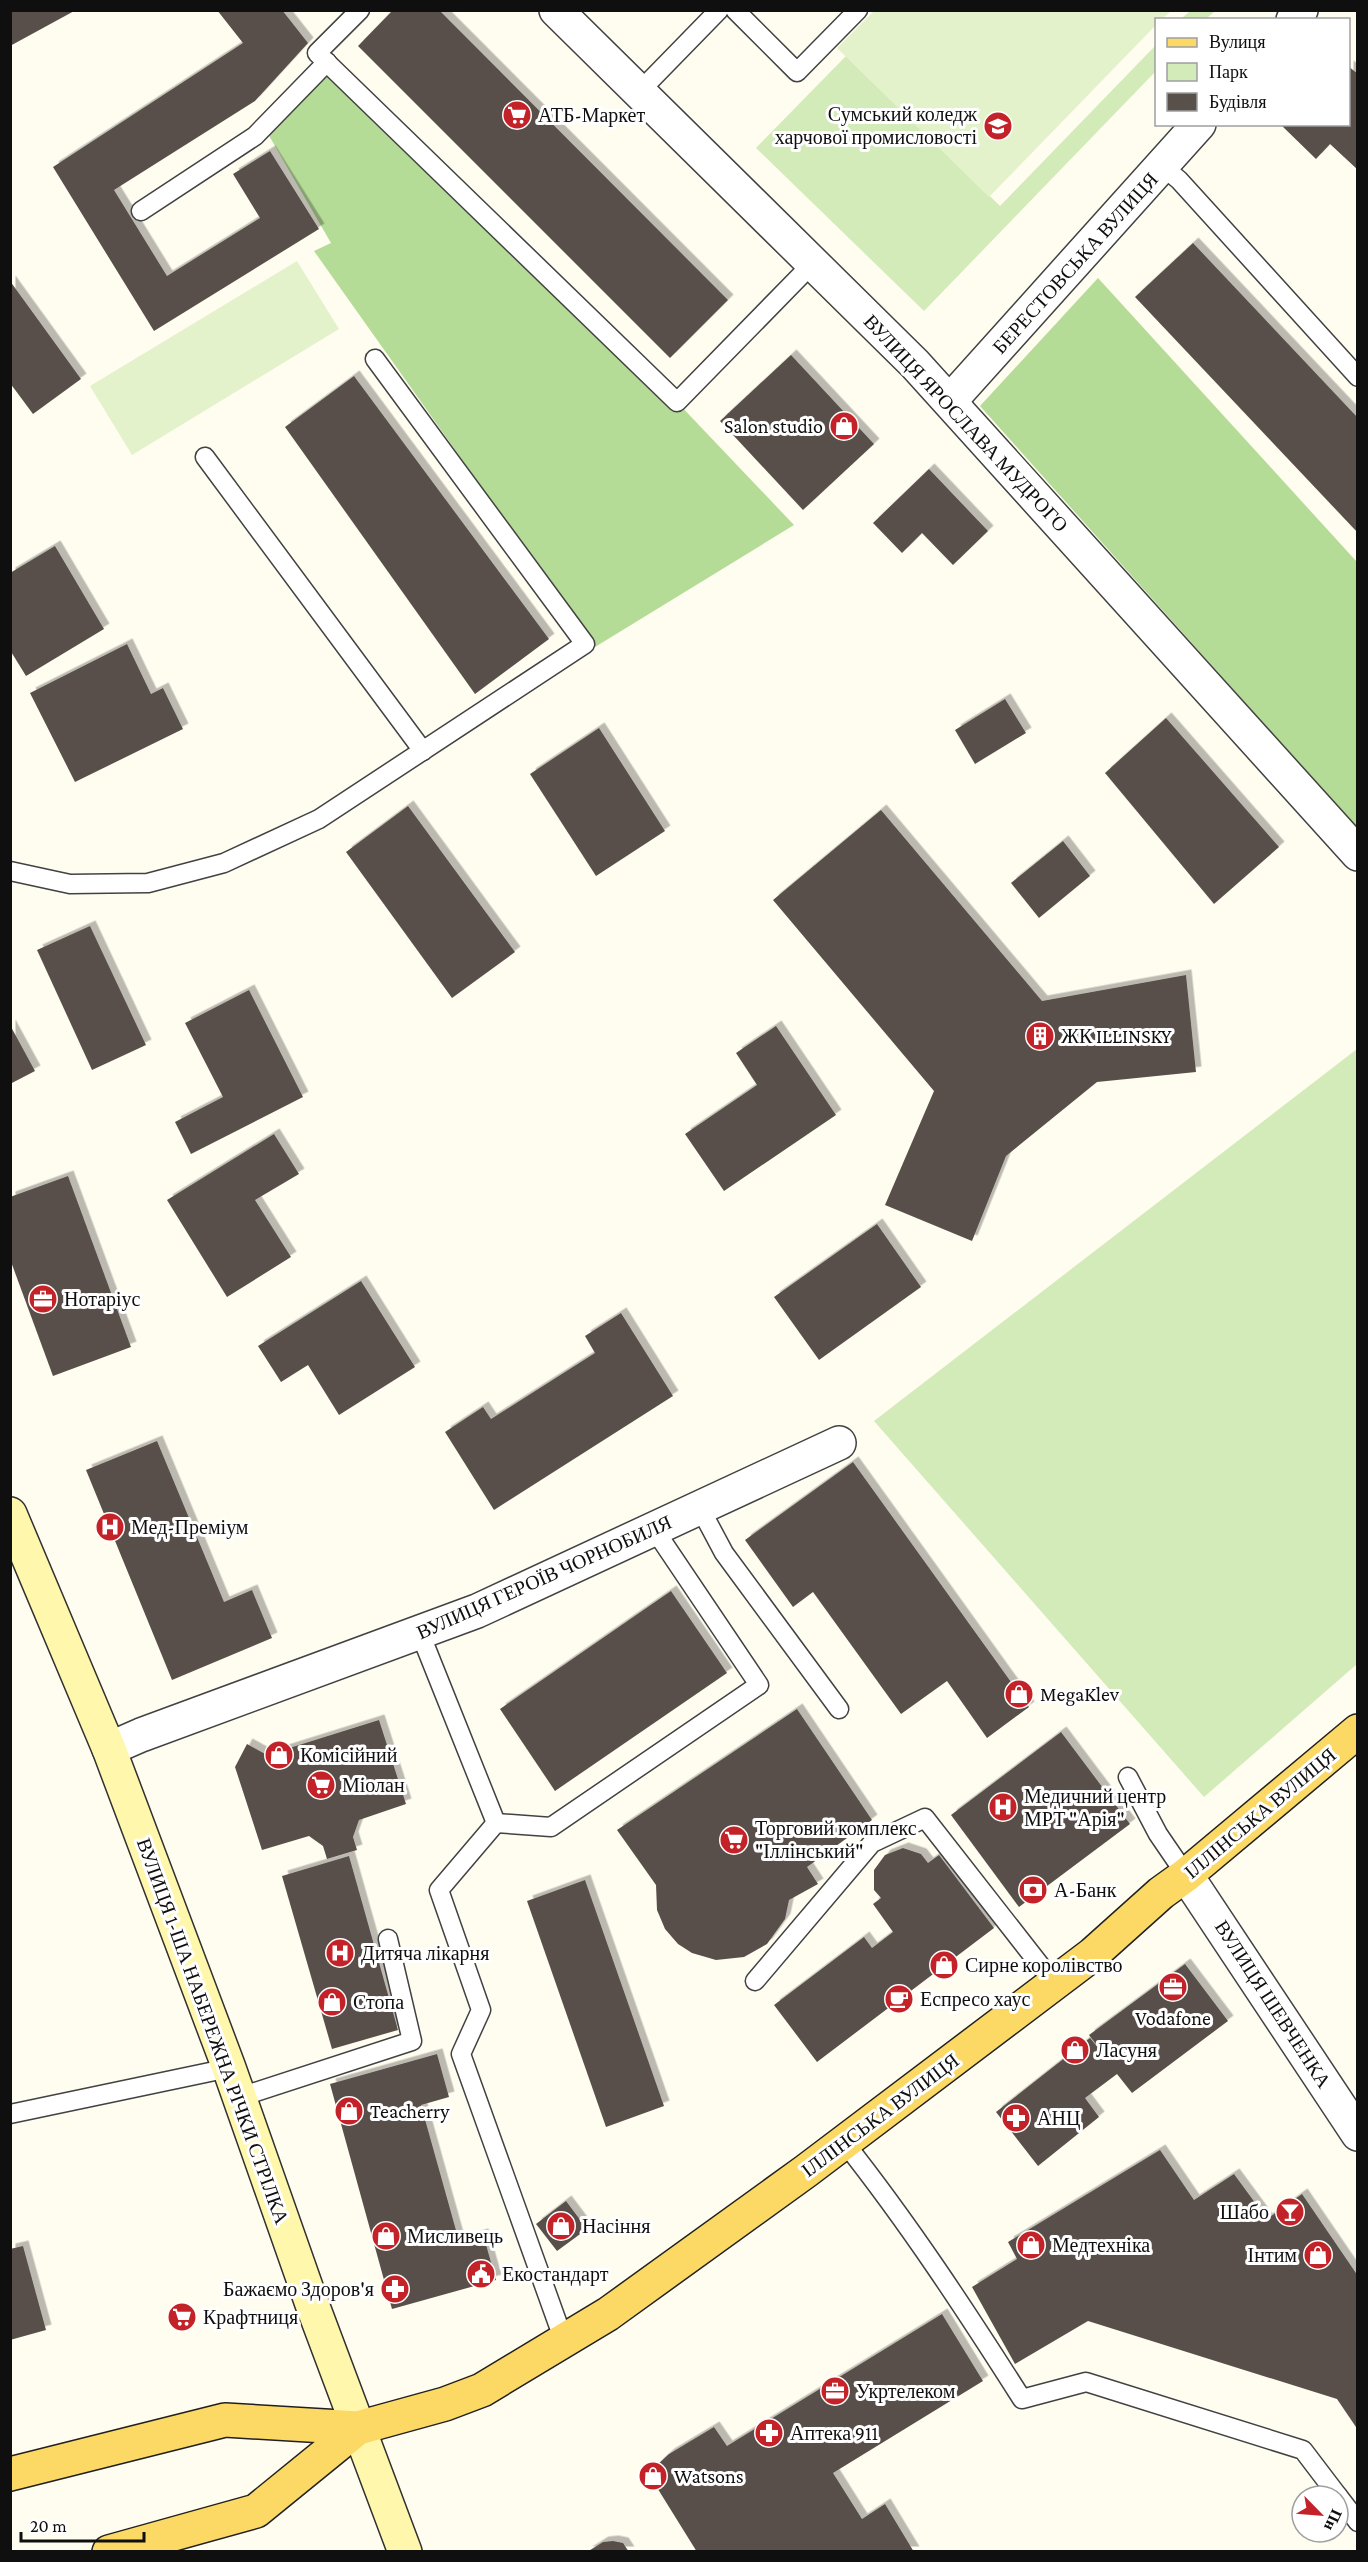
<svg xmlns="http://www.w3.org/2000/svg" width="1368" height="2562" font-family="'Crimson Pro',serif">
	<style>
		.green { fill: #d2ebb9 }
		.forest { fill: #b5dc97 }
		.pitch { fill: #e4f2cb }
		.building { fill: #58504b; filter: url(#shadow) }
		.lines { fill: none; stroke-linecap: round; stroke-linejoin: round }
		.lane-casing { stroke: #424242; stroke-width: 21 }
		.street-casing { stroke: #424242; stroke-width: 36 }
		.secondary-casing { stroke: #313131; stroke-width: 36 }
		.primary-casing { stroke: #202020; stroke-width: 36 }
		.lane { stroke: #fff; stroke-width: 18 }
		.street { stroke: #fff; stroke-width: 33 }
		.secondary { stroke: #fff7ab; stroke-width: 33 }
		.primary { stroke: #fbd964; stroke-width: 33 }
		.labels { text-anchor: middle; stroke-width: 6; stroke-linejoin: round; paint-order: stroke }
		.poi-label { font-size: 20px; fill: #0f0f0f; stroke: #fff; text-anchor: start }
		.street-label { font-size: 20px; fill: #0f0f0f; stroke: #fff }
	</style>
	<defs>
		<filter id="shadow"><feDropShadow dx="5.5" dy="-5.5" stdDeviation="0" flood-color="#0004"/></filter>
	</defs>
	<rect width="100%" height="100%" fill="#fffcf0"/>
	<g class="green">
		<path d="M1190,11v-1l25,1 -9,8h-25z"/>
		<path d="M1156,45v26l-232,240 -168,-163 90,-92 154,150z"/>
		<path d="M1357,1049v615l-153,133 -330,-376z"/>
	</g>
	<g class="forest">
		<path d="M327,62l350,340 117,123 -199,122 -281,-396 17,-8 -67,-116z"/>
		<path d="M1098,278l259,284v266l-377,-422z"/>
	</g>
	<g class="pitch">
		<path d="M874,11v-1l297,1 -9,8 -6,1v5l-167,172 -152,-149z"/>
		<path d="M297,261l42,68 -207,126 -42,-69z"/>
	</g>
	<g class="building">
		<path d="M10,10h66l-66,36z"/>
		<path d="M217,10h65l26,33 -53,58 -141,89 53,86 93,-58 -27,-44 37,-23 49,78 -165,102 -101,-164 190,-124z"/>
		<path d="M393,10h46l289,290 -58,58 -312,-312z"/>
		<path d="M1348,66l10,8v96l-28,-26 -14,15 -36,-35h68z"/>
		<path d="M1193,243l165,175v115l-223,-236z"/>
		<path d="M10,281l71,98 -48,35 -23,-31z"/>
		<path d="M791,355l83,89 -71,66 -83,-89z"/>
		<path d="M354,376l195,263 -74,55 -190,-267z"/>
		<path d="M929,469l59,62 -35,34 -31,-32 -20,20 -29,-30z"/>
		<path d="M55,546l49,83 -78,47 -16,-26v-77z"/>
		<path d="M127,644l24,50 12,-6 20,41 -108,53 -45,-89z"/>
		<path d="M1005,699l21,34 -51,31 -20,-34z"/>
		<path d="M1166,718l113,129 -65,57 -109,-131z"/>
		<path d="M599,728l66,103 -69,45 -66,-102z"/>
		<path d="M408,806l107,146 -63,46 -106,-146z"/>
		<path d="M881,810l161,191 144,-26 10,97 -99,10 -91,74 -34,85 -87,-36 49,-114 -161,-191z"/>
		<path d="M1063,841l27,35 -51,42 -28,-35z"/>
		<path d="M90,926l56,119 -54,25 -55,-120z"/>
		<path d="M249,990l54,107 -112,57 -16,-32 48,-25 -38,-74z"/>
		<path d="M10,1025l25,46 -25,13z"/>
		<path d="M776,1026l60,89 -112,76 -39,-57 72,-49 -21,-32z"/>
		<path d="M274,1134l25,40 -44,26 36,57 -64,40 -60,-97z"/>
		<path d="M68,1176l63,171 -78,29 -43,-117v-62z"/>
		<path d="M877,1224l44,63 -102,73 -45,-63z"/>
		<path d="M361,1281l54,86 -76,48 -31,-50 -27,17 -23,-36z"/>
		<path d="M621,1313l52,83 -179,114 -49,-78 38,-25 8,12 104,-66 -10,-17z"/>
		<path d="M157,1441l67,161 28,-12 20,48 -100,42 -86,-210z"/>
		<path d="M853,1462l176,245 -42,31 -40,-57 -46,33 -88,-122 -20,15 -48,-67z"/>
		<path d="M671,1591l56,82 -172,118 -55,-82z"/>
		<path d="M797,1709l75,111 -65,47 11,17 -29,16 -4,19 -18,25 -23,13 -28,3 -24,-7 -14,-9 -13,-15 -8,-19 -1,-25 -39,-55z"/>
		<path d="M379,1720l27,84 -47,16 -6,17 4,13 -30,9 -4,-13 -14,-10 -47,14 -27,-83 12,-23 20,11z"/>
		<path d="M1061,1732l69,92 -111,83 -68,-92z"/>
		<path d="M903,1848l18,6 7,9 11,-8 55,73 -177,134 -43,-57 90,-68 8,11 21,-16 -20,-28 8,-6 -7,-8v-20l11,-15z"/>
		<path d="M349,1856l49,174 -66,19 -50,-173z"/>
		<path d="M585,1880l79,226 -58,21 -79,-226z"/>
		<path d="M1185,1964l43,57 -96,72 -15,-19 -32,24 14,19 -61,49 -42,-54 94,-74 15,18 -16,-21z"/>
		<path d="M437,2054l12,43 -28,8 38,136 24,-7 13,46 -104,29 -62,-225z"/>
		<path d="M1160,2150l34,50 40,-26 33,45 35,-25 56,82v154l-21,-31 -249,-78 -73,43 -43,-77 45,-28 -9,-17z"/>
		<path d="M566,2201l21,28 -30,22 -21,-27z"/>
		<path d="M23,2246l23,84 -36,10v-91z"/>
		<path d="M942,2314l41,67 -150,92 29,46 23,-15 29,48h-217l-41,-66 -3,-10 5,-12 11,-10 45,-27 13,19z"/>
		<path d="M613,2541l10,2 6,9h-42l16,-10z"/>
	</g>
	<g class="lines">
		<g class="lane-casing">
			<g id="lane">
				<path d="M360,10l-43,43 360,349 135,-138"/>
				<path d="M735,10l62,62 61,-62"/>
				<path d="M639,92l80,-82"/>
				<path d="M1162,166l17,14 179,197"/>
				<path d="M141,211l114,-75 72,-74"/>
				<path d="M205,457l218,294"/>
				<path d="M10,871l60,13 78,-1 76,-20 95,-44 266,-175 -210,-285"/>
				<path d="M700,1508l24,45 115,156"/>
				<path d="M420,1633l76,190 55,4 208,-142 -105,-156"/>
				<path d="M1128,1777l30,57 28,41"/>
				<path d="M496,1823l-57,67 42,120 -20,44 103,287"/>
				<path d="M755,1981l117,-138 53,-25 129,165"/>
				<path d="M240,2097l172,-56 -24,-102"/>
				<path d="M10,2114l219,-46"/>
				<path d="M844,2142c65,82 122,169 178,257l64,-17 217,68 35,46"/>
				<path d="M1338,2496l20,26"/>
			</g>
		</g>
		<g class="street-casing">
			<g id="street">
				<path d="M556,10l359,354 443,490"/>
				<path d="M1293,20l8,-10"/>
				<path d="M950,401l249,-277"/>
				<path d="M109,1749l32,-14 336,-124 362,-168"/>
				<path d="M1186,1875l172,259"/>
			</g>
		</g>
		<g class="secondary-casing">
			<path id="secondary" d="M10,1514l99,235 120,319 83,236 93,248"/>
		</g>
		<g class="primary-casing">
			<g id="primary">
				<path d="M10,2474l215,-54 133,8 87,-24 37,-14 126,-76 198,-143 287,-217 68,-61 25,-18 172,-144"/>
				<path d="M109,2552l147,-41 102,-83"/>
			</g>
		</g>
		<use href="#lane" class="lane"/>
		<use href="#street" class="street"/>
		<use href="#secondary" class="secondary"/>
		<use href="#primary" class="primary"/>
	</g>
	<defs>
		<g id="supermarket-disc" transform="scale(1.5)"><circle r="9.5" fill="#c32328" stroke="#fff"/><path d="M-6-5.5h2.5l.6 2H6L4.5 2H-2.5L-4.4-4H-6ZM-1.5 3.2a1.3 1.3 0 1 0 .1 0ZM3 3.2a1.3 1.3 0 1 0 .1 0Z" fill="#fff"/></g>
		<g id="university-disc" transform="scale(1.5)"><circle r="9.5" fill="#c32328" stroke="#fff"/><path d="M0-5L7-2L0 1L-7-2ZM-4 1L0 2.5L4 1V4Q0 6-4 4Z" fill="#fff"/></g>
		<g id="shop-disc" transform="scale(1.5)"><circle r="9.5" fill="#c32328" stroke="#fff"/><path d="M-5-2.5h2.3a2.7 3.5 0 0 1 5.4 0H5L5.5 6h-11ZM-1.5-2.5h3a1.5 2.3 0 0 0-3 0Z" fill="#fff"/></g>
		<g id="building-disc" transform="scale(1.5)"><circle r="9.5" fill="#c32328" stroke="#fff"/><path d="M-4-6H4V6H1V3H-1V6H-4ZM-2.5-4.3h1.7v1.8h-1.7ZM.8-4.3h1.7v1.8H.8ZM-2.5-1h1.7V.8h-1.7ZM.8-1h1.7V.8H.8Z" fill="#fff"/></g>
		<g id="office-disc" transform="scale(1.5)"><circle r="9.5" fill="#c32328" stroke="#fff"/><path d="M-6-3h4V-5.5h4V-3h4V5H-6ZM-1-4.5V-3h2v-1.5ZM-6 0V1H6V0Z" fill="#fff"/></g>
		<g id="hospital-disc" transform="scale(1.5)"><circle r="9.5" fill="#c32328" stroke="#fff"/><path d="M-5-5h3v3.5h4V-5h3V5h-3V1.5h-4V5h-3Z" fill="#fff"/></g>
		<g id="bank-disc" transform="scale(1.5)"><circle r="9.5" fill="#c32328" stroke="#fff"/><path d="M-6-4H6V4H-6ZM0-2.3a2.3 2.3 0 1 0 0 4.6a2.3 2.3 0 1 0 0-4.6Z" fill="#fff"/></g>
		<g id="cafe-disc" transform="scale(1.5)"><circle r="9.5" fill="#c32328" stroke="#fff"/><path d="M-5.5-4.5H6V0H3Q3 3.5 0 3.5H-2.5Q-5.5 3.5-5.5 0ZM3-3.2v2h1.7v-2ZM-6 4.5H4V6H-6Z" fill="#fff"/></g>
		<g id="pharmacy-disc" transform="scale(1.5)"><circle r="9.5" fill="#c32328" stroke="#fff"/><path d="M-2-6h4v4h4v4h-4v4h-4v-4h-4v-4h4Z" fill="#fff"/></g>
		<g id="bar-disc" transform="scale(1.5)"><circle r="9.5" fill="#c32328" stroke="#fff"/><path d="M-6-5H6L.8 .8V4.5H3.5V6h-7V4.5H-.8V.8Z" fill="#fff"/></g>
		<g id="civic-disc" transform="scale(1.5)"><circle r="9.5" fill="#c32328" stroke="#fff"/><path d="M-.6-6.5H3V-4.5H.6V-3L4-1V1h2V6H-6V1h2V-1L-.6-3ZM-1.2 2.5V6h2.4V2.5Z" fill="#fff"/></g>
	</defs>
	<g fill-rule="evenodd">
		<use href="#supermarket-disc" x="517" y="115"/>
		<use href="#university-disc" x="998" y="126"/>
		<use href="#shop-disc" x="844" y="426"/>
		<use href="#building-disc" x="1040" y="1036"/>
		<use href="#office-disc" x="43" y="1299"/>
		<use href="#hospital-disc" x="110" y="1527"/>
		<use href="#shop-disc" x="1019" y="1694"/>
		<use href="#shop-disc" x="279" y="1755"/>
		<use href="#supermarket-disc" x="321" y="1785"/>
		<use href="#hospital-disc" x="1003" y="1807"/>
		<use href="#supermarket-disc" x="734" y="1840"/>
		<use href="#bank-disc" x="1033" y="1890"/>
		<use href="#hospital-disc" x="340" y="1953"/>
		<use href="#shop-disc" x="944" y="1965"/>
		<use href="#office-disc" x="1173" y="1987"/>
		<use href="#cafe-disc" x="899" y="1999"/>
		<use href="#shop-disc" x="332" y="2002"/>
		<use href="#shop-disc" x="1075" y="2050"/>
		<use href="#shop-disc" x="349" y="2111"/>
		<use href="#pharmacy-disc" x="1016" y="2118"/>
		<use href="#bar-disc" x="1290" y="2212"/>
		<use href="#shop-disc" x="561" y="2226"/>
		<use href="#shop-disc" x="386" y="2236"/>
		<use href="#shop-disc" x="1031" y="2245"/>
		<use href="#shop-disc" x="1318" y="2255"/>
		<use href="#civic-disc" x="481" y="2274"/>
		<use href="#pharmacy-disc" x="395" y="2289"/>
		<use href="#supermarket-disc" x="182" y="2317"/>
		<use href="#office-disc" x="835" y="2391"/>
		<use href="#pharmacy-disc" x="769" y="2433"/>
		<use href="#shop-disc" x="653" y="2476"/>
	</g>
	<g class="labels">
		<g class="poi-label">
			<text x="977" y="121" text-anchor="end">Сумський коледж<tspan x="977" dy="23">харчової промисловості</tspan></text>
			<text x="538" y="122">АТБ-Маркет</text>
			<text x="823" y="433" text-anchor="end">Salon studio</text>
			<text x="1061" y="1043">ЖК ILLINSKY</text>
			<text x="64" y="1306">Нотаріус</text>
			<text x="131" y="1534">Мед-Преміум</text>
			<text x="1040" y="1701">MegaKlev</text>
			<text x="300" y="1762">Комісійний</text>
			<text x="342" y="1792">Міолан</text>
			<text x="1024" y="1803">Медичний центр<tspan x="1024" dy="23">МРТ "Арія"</tspan></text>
			<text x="755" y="1835">Торговий комплекс<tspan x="755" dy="23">"Іллінський"</tspan></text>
			<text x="1054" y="1897">А-Банк</text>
			<text x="361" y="1960">Дитяча лікарня</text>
			<text x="965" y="1972">Сирне королівство</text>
			<text x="920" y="2006">Еспресо хаус</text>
			<text x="353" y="2009">Стопа</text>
			<text x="1173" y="2025" text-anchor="middle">Vodafone</text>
			<text x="1096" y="2057">Ласуня</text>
			<text x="370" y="2118">Teacherry</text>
			<text x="1037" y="2125">АНЦ</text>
			<text x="1269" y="2219" text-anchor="end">Шабо</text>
			<text x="582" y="2233">Насіння</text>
			<text x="407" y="2243">Мисливець</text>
			<text x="1052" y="2252">Медтехніка</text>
			<text x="1297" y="2262" text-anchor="end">Інтим</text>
			<text x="502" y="2281">Екостандарт</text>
			<text x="374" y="2296" text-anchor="end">Бажаємо Здоров'я</text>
			<text x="203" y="2324">Крафтниця</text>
			<text x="856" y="2398">Укртелеком</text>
			<text x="790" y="2440">Аптека 911</text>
			<text x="674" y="2483">Watsons</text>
		</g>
		<g class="street-label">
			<text transform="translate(1075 263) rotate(-48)" y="7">БЕРЕСТОВСЬКА ВУЛИЦЯ</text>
			<text transform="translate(966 423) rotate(47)" y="7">ВУЛИЦЯ ЯРОСЛАВА МУДРОГО</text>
			<text transform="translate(544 1577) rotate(-24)" y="7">ВУЛИЦЯ ГЕРОЇВ ЧОРНОБИЛЯ</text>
			<text transform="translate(1260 1813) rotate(-40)" y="7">ІЛЛІНСЬКА ВУЛИЦЯ</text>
			<text transform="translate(1273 2004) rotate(57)" y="7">ВУЛИЦЯ ШЕВЧЕНКА</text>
			<text transform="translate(213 2031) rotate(70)" y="7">ВУЛИЦЯ 1-ША НАБЕРЕЖНА РІЧКИ СТРІЛКА</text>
			<text transform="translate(880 2115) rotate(-37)" y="7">ІЛЛІНСЬКА ВУЛИЦЯ</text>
		</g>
	</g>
	<rect width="1368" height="2562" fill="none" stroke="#0f0f0f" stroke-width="24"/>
	<rect x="1155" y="18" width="195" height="108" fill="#ffffff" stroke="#9f9f9f" stroke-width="1.5"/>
	<rect x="1167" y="38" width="30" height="9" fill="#fbd964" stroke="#9f9f9f" stroke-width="1.5"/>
	<text x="1209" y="48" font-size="18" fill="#0f0f0f">Вулиця</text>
	<rect x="1167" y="63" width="30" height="18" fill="#d2ebb9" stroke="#9f9f9f" stroke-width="1.5"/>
	<text x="1209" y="78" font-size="18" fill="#0f0f0f">Парк</text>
	<rect x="1167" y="93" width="30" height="18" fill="#58504b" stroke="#9f9f9f" stroke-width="1.5"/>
	<text x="1209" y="108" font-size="18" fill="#0f0f0f">Будівля</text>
	<g transform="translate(1320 2514) rotate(115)"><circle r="28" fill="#ffffff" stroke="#9f9f9f" stroke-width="1.5"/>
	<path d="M0-4.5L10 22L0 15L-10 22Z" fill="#c32328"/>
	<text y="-9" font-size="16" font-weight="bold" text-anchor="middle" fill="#0f0f0f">Пн</text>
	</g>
	<path d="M21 2532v9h123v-9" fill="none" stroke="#0f0f0f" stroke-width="3"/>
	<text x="30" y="2532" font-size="18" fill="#0f0f0f" stroke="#ffffff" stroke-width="4.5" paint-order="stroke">20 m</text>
</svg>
